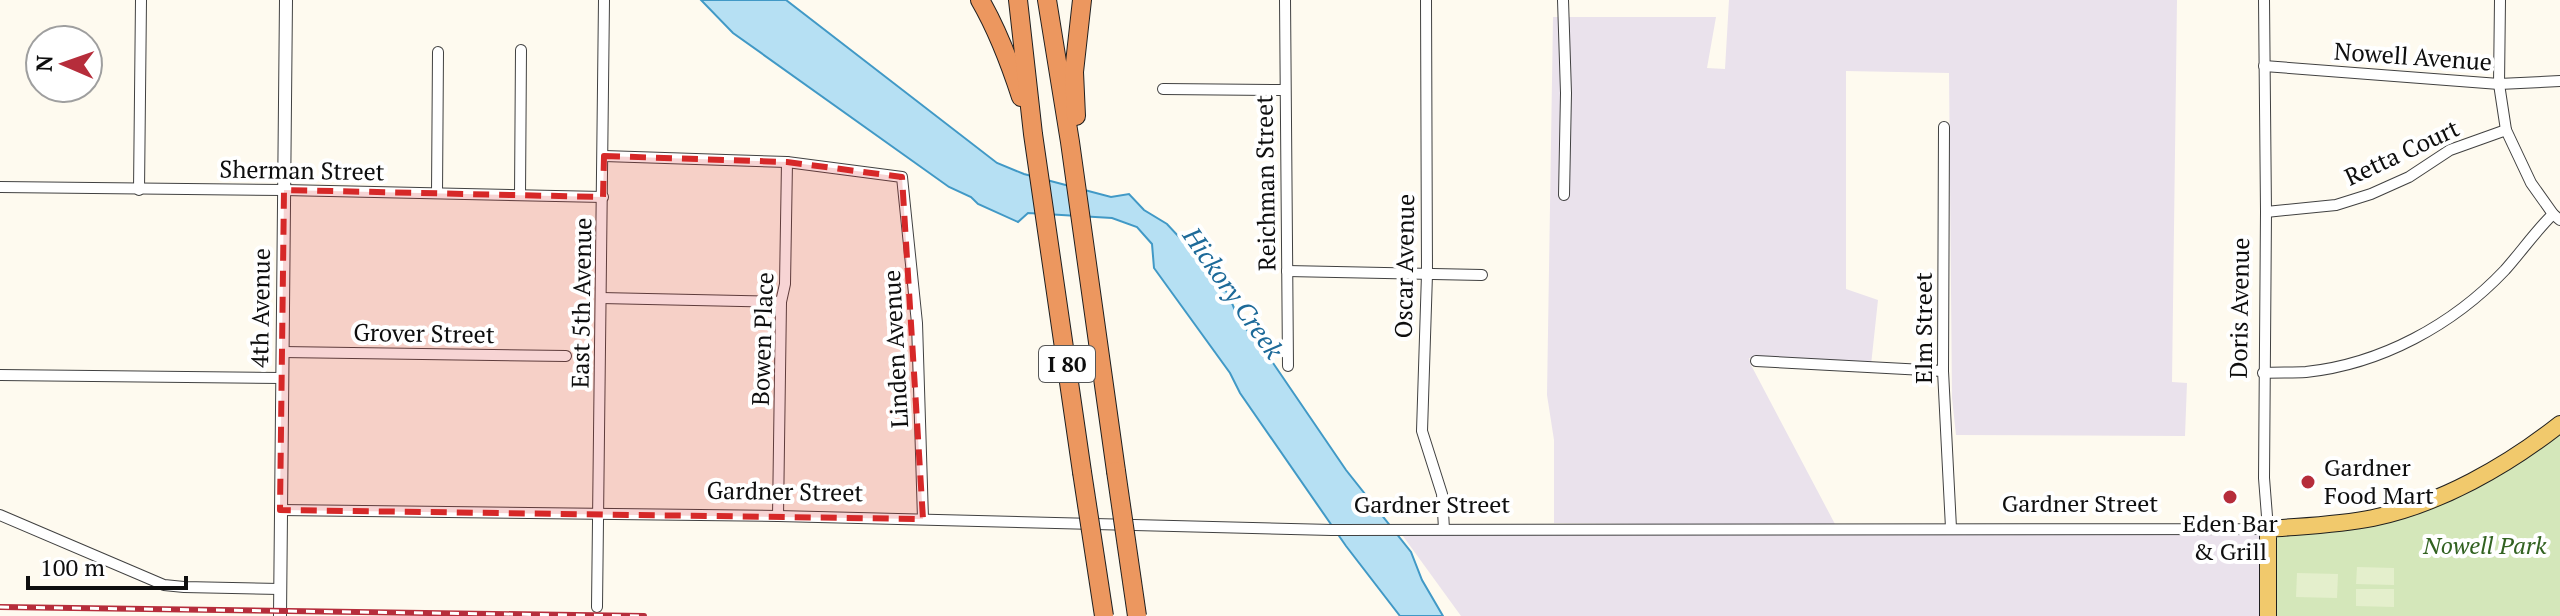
<svg xmlns="http://www.w3.org/2000/svg" width="2560" height="616" font-family="'PT Serif',serif">
	<style>
		.industrial { fill: #eae2ec }
		.green { fill: #d4e7ba }
		.pitch { fill: #e4efcc }
		.water { fill: #b6e0f3; stroke: #4199c6; stroke-width: 2 }
		.lines { fill: none; stroke-linecap: round; stroke-linejoin: round }
		.minor-casing { stroke: #414141; stroke-width: 12 }
		.tertiary-casing { stroke: #414141; stroke-width: 14 }
		.primary-casing { stroke: #1f1f1f; stroke-width: 18 }
		.motorway-casing { stroke: #1f1f1f; stroke-width: 20 }
		.minor { stroke: #fff; stroke-width: 10 }
		.tertiary { stroke: #fff; stroke-width: 12 }
		.primary { stroke: #f1c96c; stroke-width: 16 }
		.motorway { stroke: #ec975f; stroke-width: 18 }
		.rail-casing { stroke: #b62d3b; stroke-width: 6 }
		.rail { stroke: #fff; stroke-width: 3; stroke-dasharray: 9; stroke-linecap: butt }
		.motorway-bridge-casing { stroke: #1f1f1f; stroke-width: 20; stroke-linecap: butt }
		.motorway-bridge { stroke: #ec975f; stroke-width: 18 }
		.marked { fill: #d62828; fill-opacity: 0.2; stroke: #d62828; stroke-width: 6; stroke-dasharray: 16 10; stroke-linejoin: round }
		.poi-dot { fill: #b62d3b; stroke: #fff; stroke-width: 3 }
		.labels { text-anchor: middle; stroke-width: 8; stroke-linejoin: round; paint-order: stroke }
		.shield { fill: #fff; stroke: #565656; stroke-width: 2 }
		.shield-label { font-size: 22px; font-weight: bold; fill: #0e0e0e }
		.street-label { font-size: 24px; fill: #0e0e0e; stroke: #fff }
		.poi-label { font-size: 24px; fill: #0e0e0e; stroke: #fff; text-anchor: start }
		.park-label { font-size: 24px; font-style: italic; fill: #326221; stroke: #fff }
		.water-label { font-size: 26px; font-style: italic; fill: #1d6a99; stroke: #fff }
	</style>
	<rect width="100%" height="100%" fill="#fefaef"/>
	<g class="industrial">
		<path d="M1729,0h448l-5,382 15,1 -2,53 -229,-1 -4,-37 -3,-325 -103,-2v218l32,11 -7,65 -122,-7 2,7 85,161 -282,-3v-83l-7,-45 6,-378h163l-9,51 18,1z"/>
		<path d="M1400,532l862,3v81h-801z"/>
	</g>
	<path class="green" d="M2560,415v201h-286v-93l104,-12 109,-42 45,-30z"/>
	<g class="pitch">
		<path d="M2357,567l37,1v17l-38,-1z"/>
		<path d="M2297,573l41,1 -1,24 -41,-1z"/>
		<path d="M2356,589h38v18l-38,-1z"/>
	</g>
	<path class="water" d="M701,0h85l211,163 27,11 87,23 18,-3 15,16 23,14 52,56 10,16 10,24 32,40 75,110 65,82 11,28 21,36h-43l-54,-70 -106,-153 -10,-20 -76,-105 -2,-24 -15,-17 -25,-9 -84,-5 -10,9 -40,-18 -7,-7 -22,-10 -216,-154z"/>
	<g class="lines">
		<g class="minor-casing">
			<g id="minor">
				<path d="M1285,0l3,366"/>
				<path d="M1426,0l1,274 -5,157 20,63 2,35"/>
				<path d="M1563,0l3,93 -2,102"/>
				<path d="M2500,0l-1,84 7,46 25,53 22,31 7,6"/>
				<path d="M2264,66l235,18 61,-3"/>
				<path d="M1163,89l122,1"/>
				<path d="M1944,127l-1,244 8,157"/>
				<path d="M604,156l183,6 115,15 15,146 6,196"/>
				<path d="M0,187l284,3 319,7"/>
				<path d="M139,190l2,-190"/>
				<path d="M437,193l1,-141"/>
				<path d="M520,195l1,-145"/>
				<path d="M2266,212l70,-7 35,-11 38,-17 41,-27 56,-20"/>
				<path d="M1287,271l195,4"/>
				<path d="M601,298l180,4"/>
				<path d="M282,352l284,4"/>
				<path d="M1756,361l187,10"/>
				<path d="M2263,373c14,-1 29,0 43,-1 75,-8 147,-47 199,-102 16,-18 30,-38 48,-56"/>
				<path d="M0,375l282,3"/>
				<path d="M280,510l498,6 554,14 936,-1 -4,-51 2,-266 -2,-212"/>
				<path d="M0,515l164,70 20,2 96,2"/>
				<path d="M778,516l3,-214 4,-18 2,-122"/>
				<path d="M597,607l7,-607"/>
			</g>
		</g>
		<g class="tertiary-casing">
			<path id="tertiary" d="M280,616l6,-616"/>
		</g>
		<g class="primary-casing">
			<path id="primary" d="M2268,616v-87c35,-3 71,-4 105,-11 67,-14 134,-52 187,-94"/>
		</g>
		<g class="motorway-casing">
			<g id="motorway">
				<path d="M980,0c18,31 30,63 41,97"/>
				<path d="M1018,0l15,134 49,338"/>
				<path d="M1047,0l23,142 46,329"/>
				<path d="M1076,116l-2,-44 8,-72"/>
			</g>
		</g>
		<use href="#minor" class="minor"/>
		<use href="#tertiary" class="tertiary"/>
		<use href="#primary" class="primary"/>
		<use href="#motorway" class="motorway"/>
		<g class="rail-casing">
			<path id="rail" d="M0,607l644,9"/>
		</g>
		<use href="#rail" class="rail"/>
		<g class="motorway-bridge-casing">
			<g id="motorway-bridge">
				<path d="M1116,471l21,145"/>
				<path d="M1082,472l22,144"/>
			</g>
		</g>
		<use href="#motorway-bridge" class="motorway-bridge"/>
	</g>
	<path class="marked" d="M604,156l183,6 115,15 21,342 -643,-9 4,-320 319,7z"/>
	<g class="poi-dot">
		<circle cx="2308" cy="482" r="8"/>
		<circle cx="2230" cy="497" r="8"/>
	</g>
	<g class="labels">
		<rect class="shield" x="1039" y="346" width="56" height="36" rx="6"/>
		<g class="shield-label">
			<text x="1067" y="372">I 80</text>
		</g>
		<g class="street-label">
			<text transform="translate(2413 57) rotate(4)" y="8">Nowell Avenue</text>
			<text transform="translate(2402 153) rotate(-25)" y="8">Retta Court</text>
			<text transform="translate(302 171) rotate(1)" y="8">Sherman Street</text>
			<text transform="translate(1266 183) rotate(-91)" y="8">Reichman Street</text>
			<text transform="translate(1405 266) rotate(-89)" y="8">Oscar Avenue</text>
			<text transform="translate(582 303) rotate(-89)" y="8">East 5th Avenue</text>
			<text transform="translate(261 308) rotate(-89)" y="8">4th Avenue</text>
			<text transform="translate(2240 308) rotate(-89)" y="8">Doris Avenue</text>
			<text transform="translate(1924 328) rotate(-90)" y="8">Elm Street</text>
			<text transform="translate(424 334) rotate(1)" y="8">Grover Street</text>
			<text transform="translate(763 339) rotate(-88)" y="8">Bowen Place</text>
			<text transform="translate(896 349) rotate(-93)" y="8">Linden Avenue</text>
			<text transform="translate(785 492) rotate(1)" y="8">Gardner Street</text>
			<text x="2080" y="512">Gardner Street</text>
			<text x="1432" y="513">Gardner Street</text>
		</g>
		<g class="poi-label">
			<text x="2324" y="476">Gardner<tspan x="2324" dy="28">Food Mart</tspan></text>
			<text x="2230" y="532" text-anchor="middle">Eden Bar<tspan x="2230" dy="28">&amp; Grill</tspan></text>
		</g>
		<g class="park-label">
			<text x="2485" y="554">Nowell Park</text>
		</g>
		<g class="water-label">
			<text transform="translate(1233 293) rotate(55)" y="9">Hickory Creek</text>
		</g>
	</g>
	<g transform="translate(64 64) rotate(272)"><circle r="38" fill="#ffffff" stroke="#9f9f9f" stroke-width="2"/>
	<path d="M0-6L14 30L0 20L-14 30Z" fill="#b62d3b"/>
	<text y="-12" font-size="22" font-weight="bold" text-anchor="middle" fill="#0e0e0e">N</text>
	</g>
	<path d="M28 576v12h158v-12" fill="none" stroke="#0e0e0e" stroke-width="4"/>
	<text x="40" y="576" font-size="24" fill="#0e0e0e" stroke="#ffffff" stroke-width="6" paint-order="stroke">100 m</text>
</svg>
